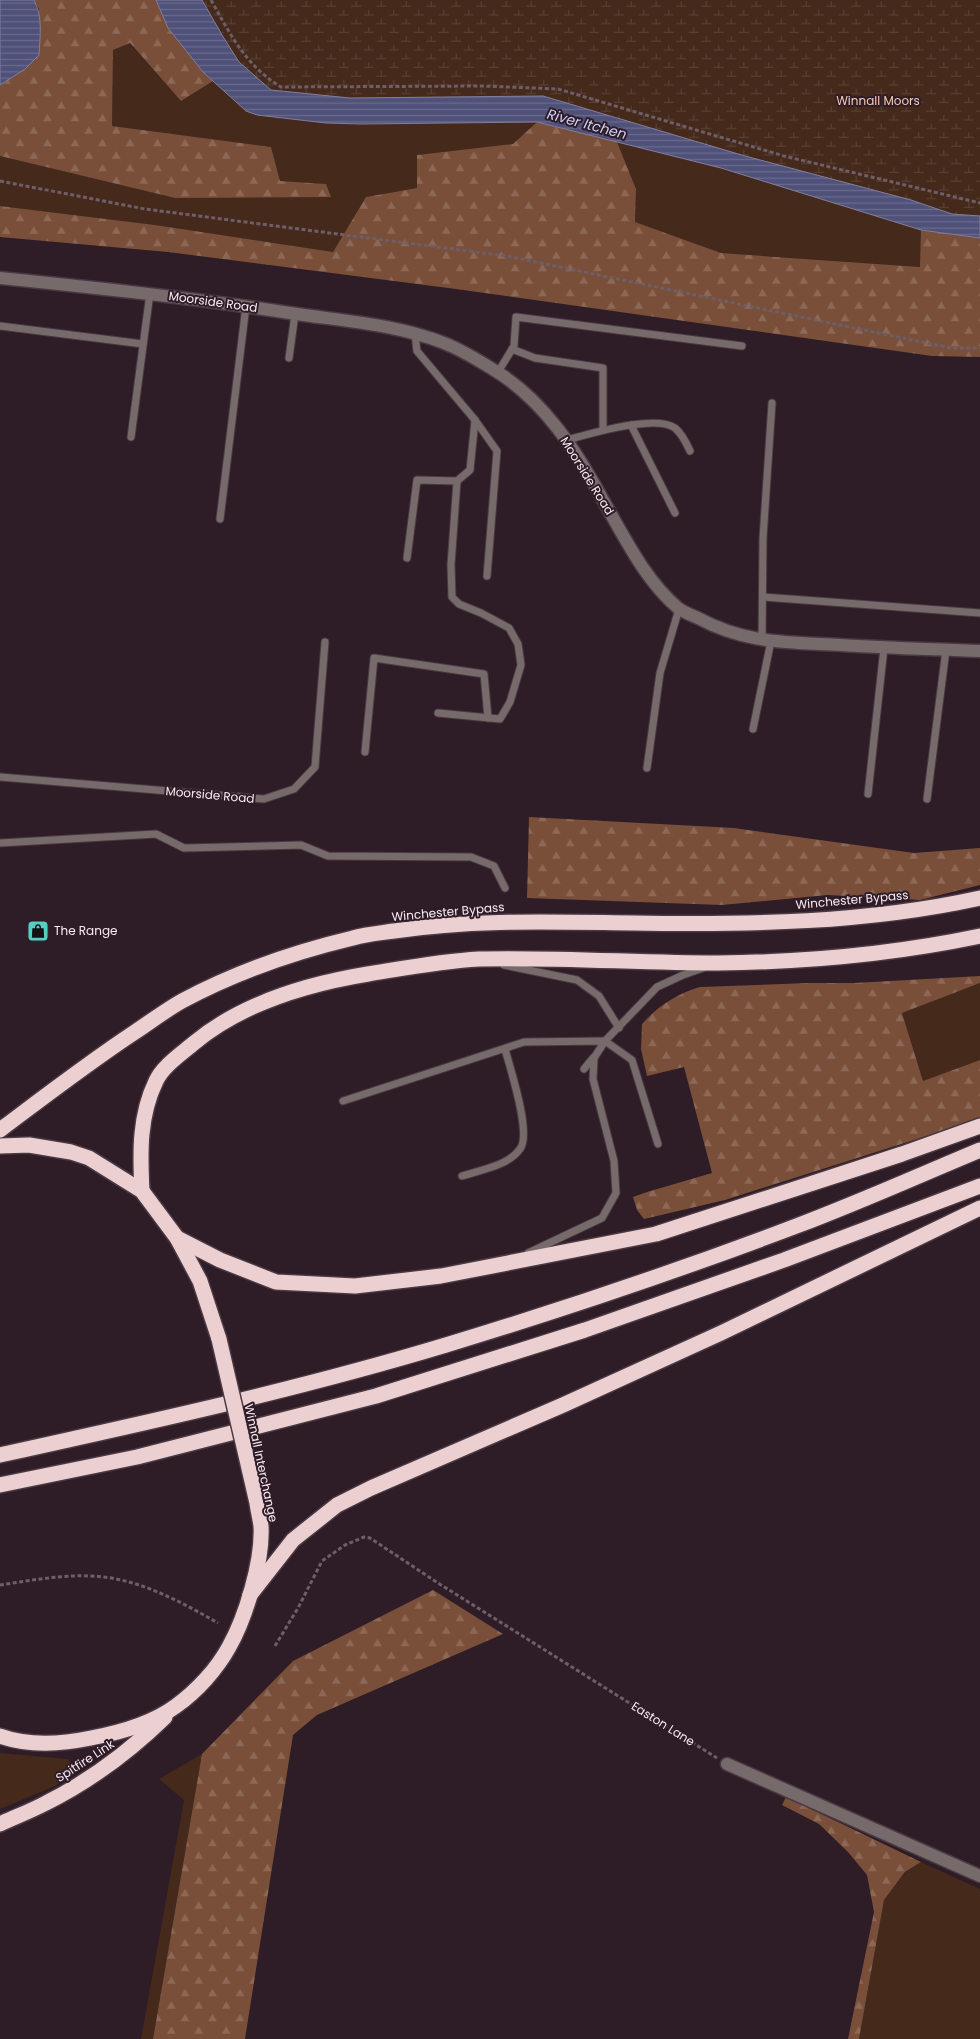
<svg xmlns="http://www.w3.org/2000/svg" width="980" height="2039" font-family="Poppins,sans-serif">
	<style>
		.green { fill: #452a1c }
		.forest { fill: url(#forest-firs) }
		.wetland { fill: url(#wetland-marsh) }
		.water { fill: url(#water-rules); stroke: #827f9d }
		.lines { fill: none; stroke-linecap: round; stroke-linejoin: round }
		.lane-casing { stroke: #4a3943; stroke-width: 9 }
		.street-casing { stroke: #4a3943; stroke-width: 15 }
		.highway-casing { stroke: #4a3943; stroke-width: 18 }
		.path { stroke: #6e5e67; stroke-width: 3; stroke-dasharray: 4 2.5; stroke-linecap: butt }
		.lane { stroke: #766a6b; stroke-width: 7 }
		.street { stroke: #766a6b; stroke-width: 12 }
		.highway { stroke: #ecd0d1; stroke-width: 15 }
		.highway-bridge-casing { stroke: #4a3943; stroke-width: 18; stroke-linecap: butt }
		.highway-bridge { stroke: #ecd0d1; stroke-width: 15 }
		.labels { text-anchor: middle; stroke-width: 4; stroke-linejoin: round; paint-order: stroke }
		.park-label { font-size: 12px; fill: #f6cab5; stroke: #2e1c26 }
		.street-label { font-size: 12px; fill: #f8ebf2; stroke: #2e1c26 }
		.poi-label { font-size: 12px; fill: #f8ebf2; stroke: #2e1c26; text-anchor: start }
		.water-label { font-size: 14px; font-style: italic; fill: #cdcff9; stroke: #2e1c26 }
	</style>
	<defs>
		<pattern id="forest-firs" width="22" height="20" patternUnits="userSpaceOnUse" patternTransform="scale(1.25)"><rect width="22" height="20" fill="#794f39"/><path d="M5 1l3.5 6h-7zM16 11l3.5 6h-7z" fill="#8d6856"/></pattern>
		<pattern id="wetland-marsh" width="20" height="14" patternUnits="userSpaceOnUse" patternTransform="scale(1.25)"><rect width="20" height="14" fill="#452a1c"/><path d="M1 5h8M5 5V1M11 12h8M15 12V8" fill="none" stroke="#573f32"/></pattern>
		<pattern id="water-rules" width="6" height="5" patternUnits="userSpaceOnUse" patternTransform="scale(1.25)"><rect width="6" height="5" fill="#505179"/><path d="M0 2.5h6" fill="none" stroke="#6a6a8c"/></pattern>
	</defs>
	<rect width="100%" height="100%" fill="#2e1c26"/>
	<g class="green">
		<path d="M129,43l52,58 32,-20 33,30 11,4 69,8 35,1 176,-2 -24,22 -96,11v33l-51,9 -33,55 -178,-27 -155,-19v-50l175,42 151,-14 -46,-3 -9,-34 -159,-21 1,-76z"/>
		<path d="M617,142l104,26 200,62v37l-200,-14 -86,-31 1,-33z"/>
		<path d="M980,983v77l-57,21 -21,-68z"/>
		<path d="M0,1753l68,6 8,12 -21,15 -55,23z"/>
		<path d="M202,1754l-49,285h-12l43,-239 -25,-21z"/>
		<path d="M921,1862l59,27v150h-121l25,-139 22,-28z"/>
	</g>
	<g class="forest">
		<path d="M34,0h122l12,28 35,44 10,9 -32,20 -51,-58 -17,7 -1,76 159,21 9,34 46,3 5,13 -156,1 -175,-42v-71l6,-3 33,-73z"/>
		<path d="M537,122l80,20 19,47 -1,33 86,31 199,14 1,-37 59,8v119l-48,-1 -476,-67 -288,-37 -168,-15v-31l155,19 178,27 33,-55 51,-9v-33l96,-11z"/>
		<path d="M529,817l205,11 180,25 66,-5v37l-60,15 -92,-5 -106,10 -195,-7z"/>
		<path d="M980,976v7l-78,30 21,68 57,-21v59l-255,81 -81,19 -7,-9 -4,-13 14,-5 65,-19 -28,-106 -37,9 -6,-27 1,-25c16,-18 36,-31 58,-37l108,-4h46z"/>
		<path d="M433,1590l70,44 -186,81 -24,20 -48,304h-92l49,-285 91,-93z"/>
		<path d="M786,1797l135,65 -16,10 -21,28 -25,139h-11l26,-127 -7,-37 -19,-23 -29,-28 -37,-19z"/>
	</g>
	<path class="wetland" d="M202,0h778v216l-28,-2 -41,-14 -166,-44 -202,-60 -193,2 -79,-8 -32,-28 -17,-27z"/>
	<g class="water">
		<path d="M0,0h34c9,17 6,36 5,55l-14,14 -25,16z"/>
		<path d="M156,0h46l20,35 17,27 32,28 79,8 193,-2 202,60 166,44 41,14 28,2v22l-59,-8 -200,-62 -184,-46 -176,2 -35,-1 -69,-8 -11,-4 -43,-39 -35,-44z"/>
	</g>
	<g class="lines">
		<g class="lane-casing">
			<g id="lane">
				<path d="M0,326l143,18"/>
				<path d="M415,334l2,17 58,69 22,31 -10,125"/>
				<path d="M512,349l23,9 68,10v62"/>
				<path d="M289,358l6,-44"/>
				<path d="M498,372l16,-26 2,-29 226,29"/>
				<path d="M631,425l44,88"/>
				<path d="M131,437l19,-144"/>
				<path d="M567,440c22,-6 88,-26 108,-12 7,6 11,14 15,23"/>
				<path d="M220,519l26,-213"/>
				<path d="M407,558l10,-78 40,1 13,-11 5,-50"/>
				<path d="M763,597l217,16"/>
				<path d="M762,640l1,-102 9,-135"/>
				<path d="M438,713l62,6 10,-17 11,-37 -3,-21 -9,-16 -28,-15 -22,-9 -7,-7 -1,-32 6,-84"/>
				<path d="M753,729l18,-88"/>
				<path d="M365,752l9,-94 110,16 4,44"/>
				<path d="M647,768l13,-95 19,-64"/>
				<path d="M0,777l264,22 30,-10 21,-22 10,-125"/>
				<path d="M868,794l16,-146"/>
				<path d="M927,799l19,-149"/>
				<path d="M0,843l156,-9 28,14 117,-3 27,11 143,1 23,9 11,22"/>
				<path d="M504,965l73,15 22,16 20,32"/>
				<path d="M584,1069l9,-11"/>
				<path d="M343,1101l181,-59 81,-1 27,19 26,84"/>
				<path d="M462,1176c18,-6 46,-10 58,-27 12,-15 -10,-81 -15,-100"/>
				<path d="M528,1253l74,-35 14,-25 -2,-32 -21,-82 1,-21 11,-17 52,-54 26,-12 20,-7"/>
			</g>
		</g>
		<g class="street-casing">
			<g id="street">
				<path d="M0,278c97,10 194,20 290,35 52,8 106,11 154,30 18,7 34,17 50,27 50,30 83,82 110,132 21,36 41,78 74,106 5,4 13,7 20,10 48,26 89,24 142,27 46,3 93,4 140,6"/>
				<path d="M727,1764l253,112"/>
			</g>
		</g>
		<g class="highway-casing">
			<g id="highway">
				<path d="M0,1130c44,-33 88,-67 135,-98 15,-10 31,-22 47,-31 54,-29 112,-49 171,-63 13,-4 27,-5 41,-7 80,-12 159,-9 239,-8 115,2 234,0 347,-25"/>
				<path d="M0,1146l29,-1 42,7 18,6 53,33 35,47 23,43 19,58"/>
				<path d="M142,1191c-2,-38 -3,-75 14,-110 7,-15 25,-27 38,-38 48,-40 113,-59 174,-69 37,-6 74,-13 111,-15 80,-2 160,4 239,4 88,-1 176,-9 262,-27"/>
				<path d="M177,1238l43,22 56,22 79,4 86,-10 215,-42 246,-80 78,-28"/>
				<path d="M0,1455c150,-33 300,-66 446,-110 119,-36 237,-76 353,-120 61,-23 121,-50 181,-75"/>
				<path d="M0,1485l137,-28 239,-61 209,-66 199,-70 196,-74"/>
				<path d="M250,1595l43,-55 44,-35 34,-17 192,-83 158,-72 259,-125"/>
				<path d="M0,1736c28,10 62,8 91,2 27,-5 62,-15 85,-32 21,-15 41,-37 53,-59 17,-30 34,-87 32,-121 -1,-8 -3,-15 -4,-23"/>
				<path d="M0,1824c15,-7 31,-13 46,-21 44,-22 84,-52 119,-86"/>
			</g>
		</g>
		<g class="path">
			<path d="M211,0c19,34 35,66 70,87l202,-1 75,3 226,67 196,47"/>
			<path d="M0,181l145,28 362,47 444,92h29"/>
			<path d="M0,1585c33,-5 70,-12 104,-8 41,5 79,26 114,46"/>
			<path d="M275,1646l23,-38 24,-47 23,-16 19,-8 6,1 68,45 279,175"/>
		</g>
		<use href="#lane" class="lane"/>
		<use href="#street" class="street"/>
		<use href="#highway" class="highway"/>
		<g class="highway-bridge-casing">
			<path id="highway-bridge" d="M219,1339l38,164"/>
		</g>
		<use href="#highway-bridge" class="highway-bridge"/>
	</g>
	<defs>
		<g id="shop-square" transform="scale(1.125)"><rect x="-9" y="-9" width="18" height="18" rx="4" fill="#55cec6" stroke="#2e1c26"/><path d="M-5-2.5h2.3a2.7 3.5 0 0 1 5.4 0H5L5.5 6h-11ZM-1.5-2.5h3a1.5 2.3 0 0 0-3 0Z" fill="#111"/></g>
	</defs>
	<g fill-rule="evenodd">
		<use href="#shop-square" x="38" y="931"/>
	</g>
	<g class="labels">
		<g class="park-label">
			<text x="878" y="105">Winnall Moors</text>
		</g>
		<g class="street-label">
			<text transform="translate(213 302) rotate(8)" y="4">Moorside Road</text>
			<text transform="translate(587 476) rotate(58)" y="4">Moorside Road</text>
			<text transform="translate(210 795) rotate(5)" y="4">Moorside Road</text>
			<text transform="translate(852 900) rotate(-5)" y="4">Winchester Bypass</text>
			<text transform="translate(448 912) rotate(-5)" y="4">Winchester Bypass</text>
			<text transform="translate(261 1463) rotate(78)" y="4">Winnall Interchange</text>
			<text transform="translate(663 1724) rotate(32)" y="4">Easton Lane</text>
			<text transform="translate(85 1761) rotate(-33)" y="4">Spitfire Link</text>
		</g>
		<g class="poi-label">
			<text x="54" y="935">The Range</text>
		</g>
		<g class="water-label">
			<text transform="translate(587 124) rotate(15)" y="5">River Itchen</text>
		</g>
	</g>
</svg>
